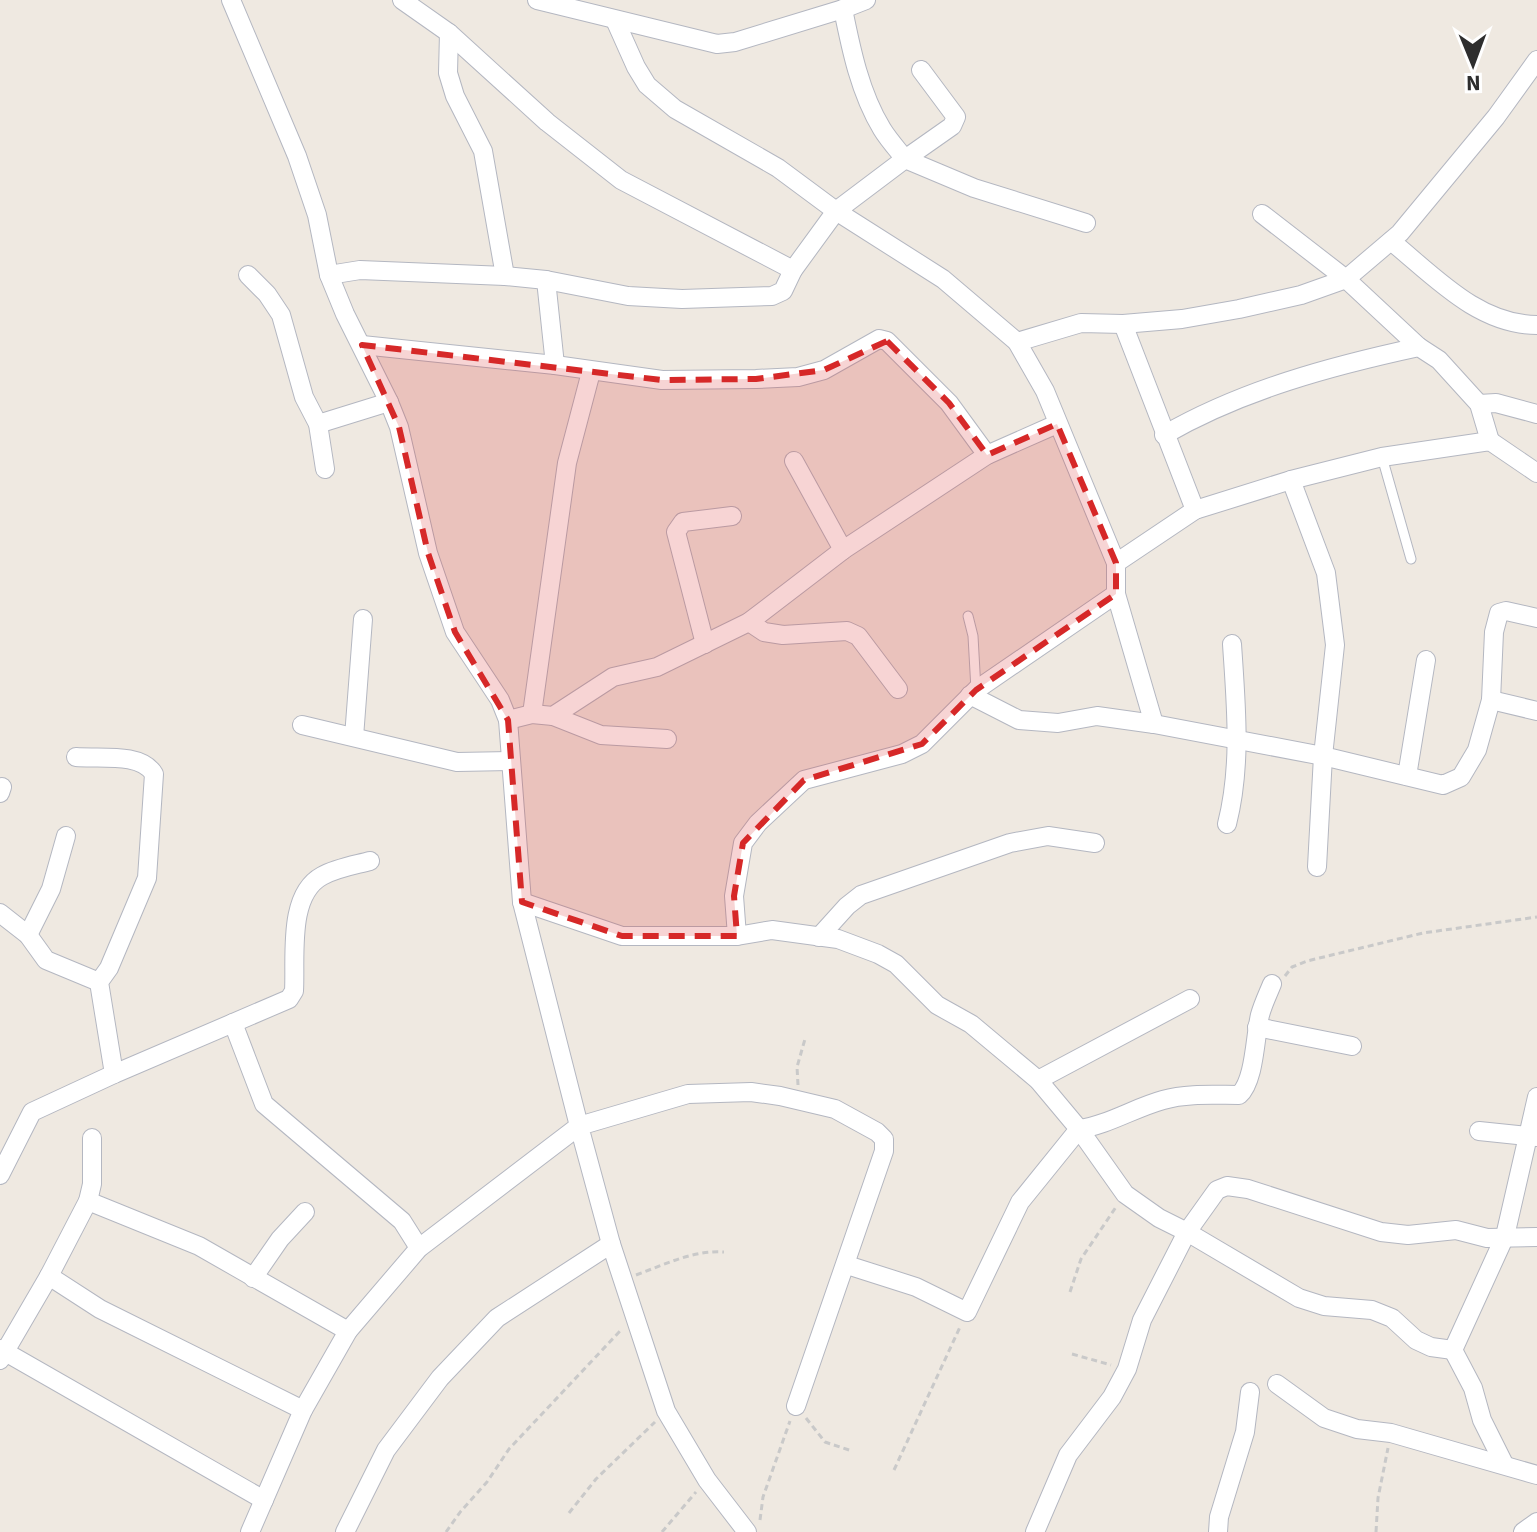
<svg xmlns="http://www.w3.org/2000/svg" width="1537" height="1532" font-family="'Source Sans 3',sans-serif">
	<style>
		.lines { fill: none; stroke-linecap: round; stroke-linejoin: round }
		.lane-casing { stroke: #b4b7c1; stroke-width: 11 }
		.street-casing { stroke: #b4b7c1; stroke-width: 20 }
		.path { stroke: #c9c9c9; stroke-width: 3; stroke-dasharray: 6 4; stroke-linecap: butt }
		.lane { stroke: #fff; stroke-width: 9 }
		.street { stroke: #fff; stroke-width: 18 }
		.marked { fill: #d62828; fill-opacity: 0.2; stroke: #d62828; stroke-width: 6; stroke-dasharray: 16 10; stroke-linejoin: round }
	</style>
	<rect width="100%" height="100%" fill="#efe9e1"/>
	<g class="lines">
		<g class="lane-casing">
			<g id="lane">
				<path d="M1382,457l29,102"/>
				<path d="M968,616l5,20 3,54"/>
			</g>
		</g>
		<g class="street-casing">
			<g id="street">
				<path d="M231,0l66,156 20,59 12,60 16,39 44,88 10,25 29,126 27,79 45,68 8,20 14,182 57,224 -160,122 -71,83 -45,79 -53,122"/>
				<path d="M402,0l47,33 98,89 74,58 172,90"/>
				<path d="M537,0l180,44 18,-2 108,-33c8,40 17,84 39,120 6,10 15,20 23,30l-69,52 107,68 74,63 64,-19 42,1 59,-5 57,-10 62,-14 45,-16 54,-46 96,-116 41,-57"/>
				<path d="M843,9l23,-9"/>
				<path d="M449,33l-1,40 7,23 28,55 22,125"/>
				<path d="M921,70l35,47 -4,9 -47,33 69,29 112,35"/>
				<path d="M1262,214l84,65 73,68"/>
				<path d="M1391,241c43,35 87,84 146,84"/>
				<path d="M248,275l19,19 14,21 23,82 14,27 7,45"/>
				<path d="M329,275l31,-5 145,6 41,4 82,16 54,3 90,-3 11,-5 10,-21 43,-59 -58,-43 -103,-59 -28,-24 -11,-18 -21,-47"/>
				<path d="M546,280l9,85"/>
				<path d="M1123,324l72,186"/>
				<path d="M362,345l193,20 107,15 94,-1 42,-2 26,-7 55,-31 8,2 62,62 38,52"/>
				<path d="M1479,404l17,-1 41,11"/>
				<path d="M318,424l71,-22"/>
				<path d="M1164,435c78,-45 167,-69 255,-88l20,13 40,44 11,37"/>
				<path d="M794,461l49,89"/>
				<path d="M1291,480l35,93 9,72 -12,111 -6,111"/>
				<path d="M1116,563l79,-53 96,-30 91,-23 108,-16 47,32"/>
				<path d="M1116,594l38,130"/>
				<path d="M749,622l15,10 19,3 64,-4 11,5 40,53"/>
				<path d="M705,644l-29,-112 7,-10 49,-6"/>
				<path d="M970,695l49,25 39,3 39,-7 57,8 169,32 120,29 18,-8 16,-27 14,-50 3,-68 5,-19 7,-2 31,7"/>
				<path d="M1491,700l46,11"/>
				<path d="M532,714l35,-251 24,-91"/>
				<path d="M553,716l48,19 66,4"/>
				<path d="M508,720l24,-6 21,2 60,-39 44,-10 92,-45 94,-72 144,-95 70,-31"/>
				<path d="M302,725l155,37 54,-1"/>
				<path d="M354,737l9,-118"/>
				<path d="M76,757c23,2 65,-5 78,17l-7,104 -38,90 -10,14 15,92"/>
				<path d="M1407,776l19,-116"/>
				<path d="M0,793l2,-6"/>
				<path d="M1227,824c15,-59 9,-119 5,-180"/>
				<path d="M522,902l100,34h115l35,-6 66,9 40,15 18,10 41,41 34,19 67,56 41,49 46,65 34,24 28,14 -45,88 -15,49 -15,28 -44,58 -33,77"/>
				<path d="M0,913l28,22 18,25 53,22"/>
				<path d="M28,935l23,-46 15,-53"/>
				<path d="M737,936l-3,-40 9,-53 15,-20 46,-43 98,-26 20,-10 54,-54 140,-96v-31l-71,-172 -28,-49"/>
				<path d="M819,937l28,-31 14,-11 149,-52 38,-7 47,7"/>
				<path d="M233,1023l31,81 138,117 17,27"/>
				<path d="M1257,1027l95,19"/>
				<path d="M1038,1080l152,-81"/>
				<path d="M1479,1131l58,6"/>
				<path d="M0,1175l32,-63 82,-38 175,-75 5,-8c2,-33 -7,-96 28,-115 14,-8 33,-11 48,-15"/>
				<path d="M88,1201l111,45 149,85"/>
				<path d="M847,1265l69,22 51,25 53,-110 59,-73c29,-4 55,-21 84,-29 24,-7 51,-5 76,-5 16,-14 16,-60 21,-80 3,-11 8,-21 12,-31"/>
				<path d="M49,1276l51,33 203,101"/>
				<path d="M253,1278l27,-39 25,-27"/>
				<path d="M0,1349l264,151"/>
				<path d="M1453,1350l-22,-3 -15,-7 -24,-22 -20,-8 -48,-4 -25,-8 -112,-66 30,-42 10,-4 21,3 133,43 27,3 48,-5 31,8 50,-1"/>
				<path d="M1453,1350l52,-114 32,-139"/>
				<path d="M1453,1350l20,38 9,32 22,44"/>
				<path d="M0,1360l49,-84 39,-75 4,-17v-46"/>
				<path d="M1277,1384l47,34 33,11 34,4 146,42"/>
				<path d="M345,1532l41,-82 54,-72 57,-60 114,-74"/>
				<path d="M747,1532l-40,-52 -41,-69 -55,-167 -32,-118 109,-32 63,-2 29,4 55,13 42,23 7,7v12l-88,255"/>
				<path d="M1218,1532l1,-15 26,-85 5,-40"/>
				<path d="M1523,1532l14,-10"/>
			</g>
		</g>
		<g class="path">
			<path d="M1285,976l7,-9 15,-6 116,-28 114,-16"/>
			<path d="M798,1085l-1,-18 8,-28"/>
			<path d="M636,1275c30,-11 57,-25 88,-23"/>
			<path d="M1070,1292l11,-33 35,-52"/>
			<path d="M1072,1354l39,11"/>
			<path d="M806,1418l19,24 27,9"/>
			<path d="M894,1470l66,-143"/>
			<path d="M569,1513l27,-34 59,-57"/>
			<path d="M760,1520l3,-23 27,-76"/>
			<path d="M446,1532l15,-21 26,-29 22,-33 112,-119"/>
			<path d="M662,1532l34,-40"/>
			<path d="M1376,1532l2,-34 10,-50"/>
		</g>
		<use href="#lane" class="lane"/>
		<use href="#street" class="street"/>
	</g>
	<path class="marked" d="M887,341l62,62 38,52 70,-31 59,139v31l-140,96 -54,54 -118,36 -61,63 -9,53 3,40h-115l-100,-34 -14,-182 -53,-88 -27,-79 -29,-126 -37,-82 300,35 94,-1 68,-9z"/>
	<g transform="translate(1473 64) rotate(179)" stroke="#ffffff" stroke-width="6" paint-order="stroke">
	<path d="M0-6L14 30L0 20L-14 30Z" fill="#2e2e2e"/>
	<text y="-12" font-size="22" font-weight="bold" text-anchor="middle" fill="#2e2e2e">N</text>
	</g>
</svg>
